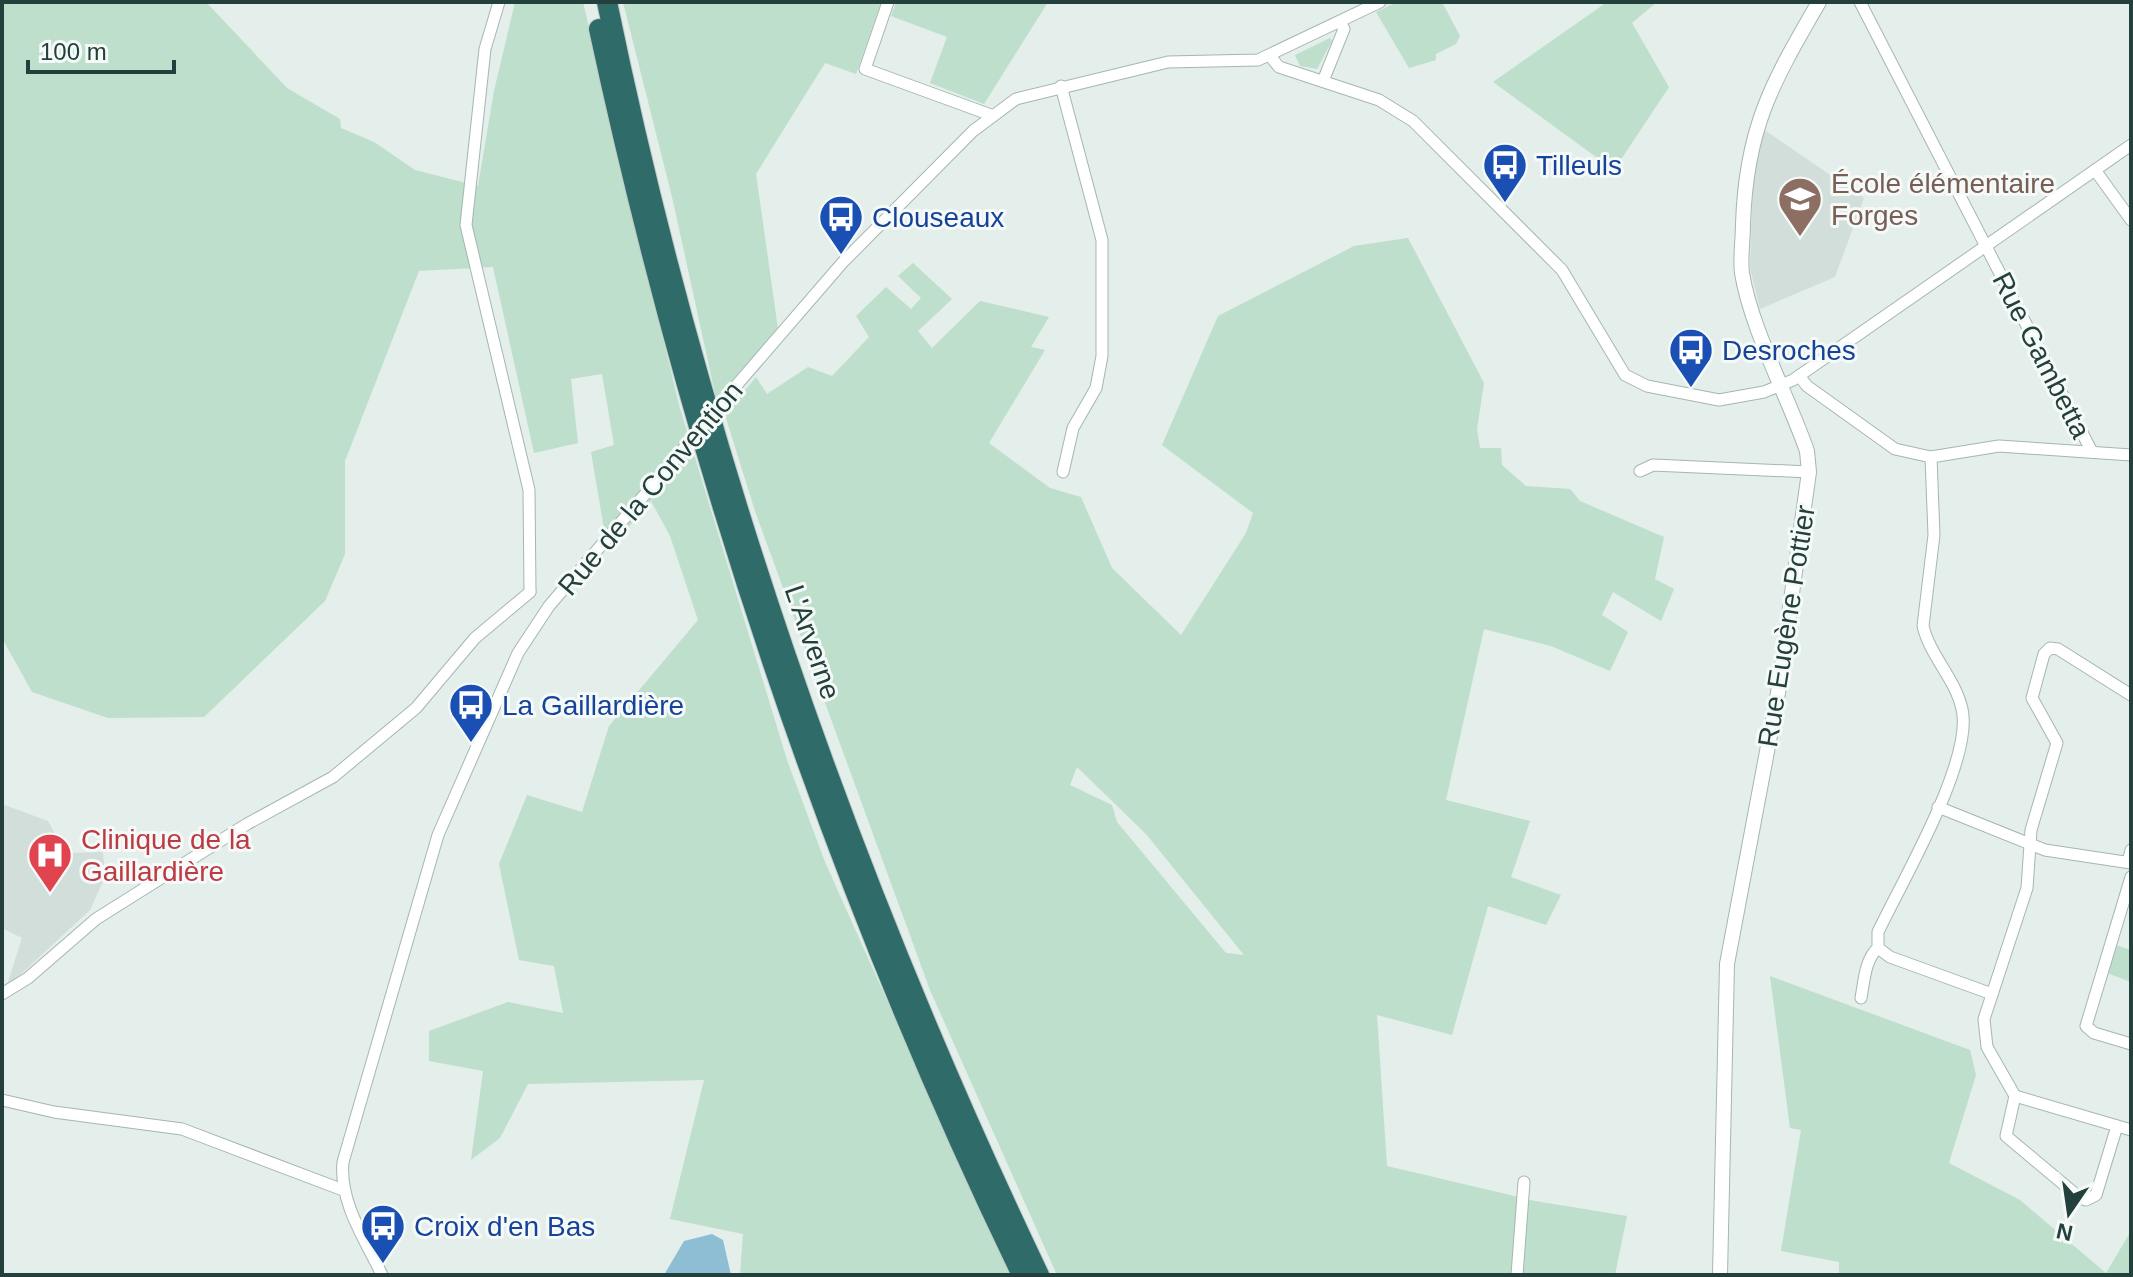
<svg xmlns="http://www.w3.org/2000/svg" width="2133" height="1277" font-family="Arial,sans-serif">
	<style>
		.built { fill: #d2deda }
		.green { fill: #bddfcb; fill-rule: evenodd }
		.water { fill: #8dbed3 }
		.lines { fill: none; stroke-linecap: round; stroke-linejoin: round }
		.minor-casing { stroke: #a6b6b3; stroke-width: 13 }
		.tertiary-casing { stroke: #a6b6b3; stroke-width: 16 }
		.motorway-casing { stroke: #c1cac8; stroke-width: 22 }
		.minor { stroke: #fff; stroke-width: 11 }
		.tertiary { stroke: #fff; stroke-width: 14 }
		.motorway { stroke: #2f6c69; stroke-width: 20 }
		.minor-bridge-casing { stroke: #a6b6b3; stroke-width: 13; stroke-linecap: butt }
		.minor-bridge { stroke: #fff; stroke-width: 11 }
		.labels { text-anchor: middle; stroke-width: 6; stroke-linejoin: round; paint-order: stroke }
		.transit-label { font-size: 28px; fill: #164399; stroke: #f5faf8; text-anchor: start }
		.education-label { font-size: 28px; fill: #785e54; stroke: #f5faf8; text-anchor: start }
		.street-label { font-size: 28px; fill: #23403c; stroke: #f5faf8 }
		.health-label { font-size: 28px; fill: #be3a42; stroke: #f5faf8; text-anchor: start }
	</style>
	<rect width="100%" height="100%" fill="#e4eeeb"/>
	<g class="built">
		<path d="M1763,129l101,69 -29,79 -75,32 -10,-41 3,-92z"/>
		<path d="M2,804l46,17 17,32 38,-1 2,25 -15,33 -84,78 16,-50 -20,-10z"/>
	</g>
	<g class="green">
		<path d="M2,2h204l81,86 53,31 1,9 33,14 41,28 63,16 16,-95 21,-89h68l96,403 108,355 38,102 185,413h-270l3,-41 -73,-15 34,-139 -176,4 -28,54 -29,22 12,-89 -54,-10v-30l79,-29 55,11 -9,-47 -35,-6 -20,-96 28,-69 55,17 27,-86 89,-106 -28,-84 -19,-35 -33,38 -14,-10 -13,-77 23,-7 -12,-71 -31,5 7,64 -44,10 -41,-186 -74,4 -74,190v93l-20,47 -121,116 -96,1 -76,-26 -30,-54z"/>
		<path d="M623,2h258l-25,72 -31,-11 -69,111 22,155 -62,69 -43,-197z"/>
		<path d="M896,2h152l-64,102 -54,-21 17,-46 -56,-21z"/>
		<path d="M1397,2h45l18,34 -4,8 -20,10v6l-27,8 -33,-56z"/>
		<path d="M1607,2h50l-25,21 37,64 -55,83 -121,-88z"/>
		<path d="M1330,38l2,3 -15,28 -17,-3 -5,-11z"/>
		<path d="M1408,238l76,145 -7,46 3,19h21l1,17 24,21 44,3 10,12 84,36 -9,42 19,10 -13,32 -48,-29 -11,23 26,17 -18,39 -59,-25 -67,-17 -38,171 84,21 -19,56 50,18 -15,30 -58,-19 -36,129 -75,-20 10,151 148,35 92,15 -12,59h-558l-127,-285 -175,-479 -30,-96 31,-38 11,17 41,-27 24,9 37,-39 -13,-21 30,-29 25,22 10,-11 -23,-22 15,-13 39,36 -34,32 14,17 48,-47 69,16 -18,30 14,3 -56,93 61,45 31,9 31,71 69,67 65,-102 7,-20 -91,-68 56,-129 136,-70zM1077,767l69,67 98,121 -18,-2 -109,-131 -5,-17 -42,-20z"/>
		<path d="M2116,945l15,5v32l-24,-9z"/>
		<path d="M1770,976l200,74 6,25 -27,88 71,37 86,73 25,-42v44h-292v-13l-58,-11 20,-121 -11,-2z"/>
	</g>
	<path class="water" d="M712,1234l11,6 8,35h-67l20,-34z"/>
	<g class="lines">
		<g class="minor-casing">
			<g id="minor">
				<path d="M499,2l-14,47 -19,176 63,265 1,102"/>
				<path d="M888,2l-23,67 126,46"/>
				<path d="M1860,2l232,450"/>
				<path d="M1270,56l9,11 100,33 34,21 149,149 63,105 22,11 72,14 45,-8 29,-12 338,-235"/>
				<path d="M1323,81l21,-52 -4,-7"/>
				<path d="M1061,86l41,154v116l-6,32 -23,40 -10,44"/>
				<path d="M2095,170l36,50"/>
				<path d="M1799,376l8,10 88,63 36,8 68,-11 132,9"/>
				<path d="M735,387l108,-125 130,-131 43,-32 152,-37 90,-2 122,-58"/>
				<path d="M1640,471l13,-6 156,7"/>
				<path d="M1938,807l107,43 86,13"/>
				<path d="M2128,862l3,-12"/>
				<path d="M2131,877l-45,149 8,7 37,11"/>
				<path d="M1878,948l12,9 102,37"/>
				<path d="M2,994l26,-16 68,-59 151,-95 86,-47 83,-69 59,-70 55,-46"/>
				<path d="M1861,998c3,-16 4,-39 17,-50v-16c23,-49 96,-172 84,-223 -7,-31 -32,-53 -39,-83l11,-91 -3,-78"/>
				<path d="M2015,1096l-28,-49 -3,-28 43,-131 4,-58 26,-87 -25,-45 12,-44 6,-6 8,1 73,46"/>
				<path d="M2015,1096l-9,40 74,62 6,2 10,-5 21,-69"/>
				<path d="M2015,1096l116,34"/>
				<path d="M2,1100l52,12 128,17 161,61"/>
				<path d="M382,1275c-17,-36 -43,-73 -39,-113l95,-327 80,-182 31,-47 116,-135"/>
				<path d="M1517,1275l7,-93"/>
			</g>
		</g>
		<g class="tertiary-casing">
			<path id="tertiary" d="M1720,1275l7,-311 51,-271 31,-221 -2,-21c-19,-55 -56,-122 -65,-178 -2,-15 1,-33 1,-49 3,-96 29,-141 76,-222"/>
		</g>
		<g class="motorway-casing">
			<g id="motorway">
				<path d="M607,2c90,438 239,869 432,1273"/>
				<path d="M599,29c92,428 232,852 423,1246"/>
			</g>
		</g>
		<use href="#minor" class="minor"/>
		<use href="#tertiary" class="tertiary"/>
		<use href="#motorway" class="motorway"/>
		<g class="minor-bridge-casing">
			<path id="minor-bridge" d="M665,471l70,-84"/>
		</g>
		<use href="#minor-bridge" class="minor-bridge"/>
	</g>
	<defs>
		<g id="bus-pin" transform="scale(2.3)"><path d="M0 17L-7.5 6A9.5 9.5 0 1 1 7.5 6Z" fill="#1a4fb4" stroke="#f5faf8"/><path d="M-5-6H5V4H4V6H2V4H-2V6H-4V4H-5ZM-3.5-4V0h7V-4ZM-3.5 1.2v1.5H-2V1.2ZM2 1.2v1.5H3.5V1.2Z" fill="#fff"/></g>
		<g id="school-pin" transform="scale(2.3)"><path d="M0 17L-7.5 6A9.5 9.5 0 1 1 7.5 6Z" fill="#8d6e63" stroke="#f5faf8"/><path d="M0-5L7-2L0 1L-7-2ZM-4 1L0 2.5L4 1V4Q0 6-4 4Z" fill="#fff"/></g>
		<g id="hospital-pin" transform="scale(2.3)"><path d="M0 17L-7.5 6A9.5 9.5 0 1 1 7.5 6Z" fill="#e0444e" stroke="#f5faf8"/><path d="M-5-5h3v3.5h4V-5h3V5h-3V1.5h-4V5h-3Z" fill="#fff"/></g>
	</defs>
	<g fill-rule="evenodd">
		<use href="#bus-pin" x="1505" y="165"/>
		<use href="#school-pin" x="1800" y="199"/>
		<use href="#bus-pin" x="841" y="217"/>
		<use href="#bus-pin" x="1691" y="350"/>
		<use href="#bus-pin" x="471" y="705"/>
		<use href="#hospital-pin" x="50" y="855"/>
		<use href="#bus-pin" x="383" y="1226"/>
	</g>
	<g class="labels">
		<g class="transit-label">
			<text x="1536" y="175">Tilleuls</text>
			<text x="872" y="227">Clouseaux</text>
			<text x="1722" y="360">Desroches</text>
			<text x="502" y="715">La Gaillardière</text>
			<text x="414" y="1236">Croix d'en Bas</text>
		</g>
		<g class="education-label">
			<text x="1831" y="193">École élémentaire<tspan x="1831" dy="32">Forges</tspan></text>
		</g>
		<g class="street-label">
			<text transform="translate(2042 355) rotate(63)" y="10">Rue Gambetta</text>
			<text transform="translate(650 488) rotate(-50)" y="10">Rue de la Convention</text>
			<text transform="translate(1786 626) rotate(-81)" y="10">Rue Eugène Pottier</text>
			<text transform="translate(813 642) rotate(71)" y="10">L'Arverne</text>
		</g>
		<g class="health-label">
			<text x="81" y="849">Clinique de la<tspan x="81" dy="32">Gaillardière</tspan></text>
		</g>
	</g>
	<rect width="2133" height="1277" fill="none" stroke="#23403c" stroke-width="8"/>
	<g transform="translate(2069 1213) rotate(193)" stroke="#f5faf8" stroke-width="6" paint-order="stroke">
	<path d="M0-6L14 30L0 20L-14 30Z" fill="#23403c"/>
	<text y="-12" font-size="22" font-weight="bold" text-anchor="middle" fill="#23403c">N</text>
	</g>
	<path d="M28 60v12h146v-12" fill="none" stroke="#23403c" stroke-width="4"/>
	<text x="40" y="60" font-size="24" fill="#23403c" stroke="#f5faf8" stroke-width="6" paint-order="stroke">100 m</text>
</svg>
